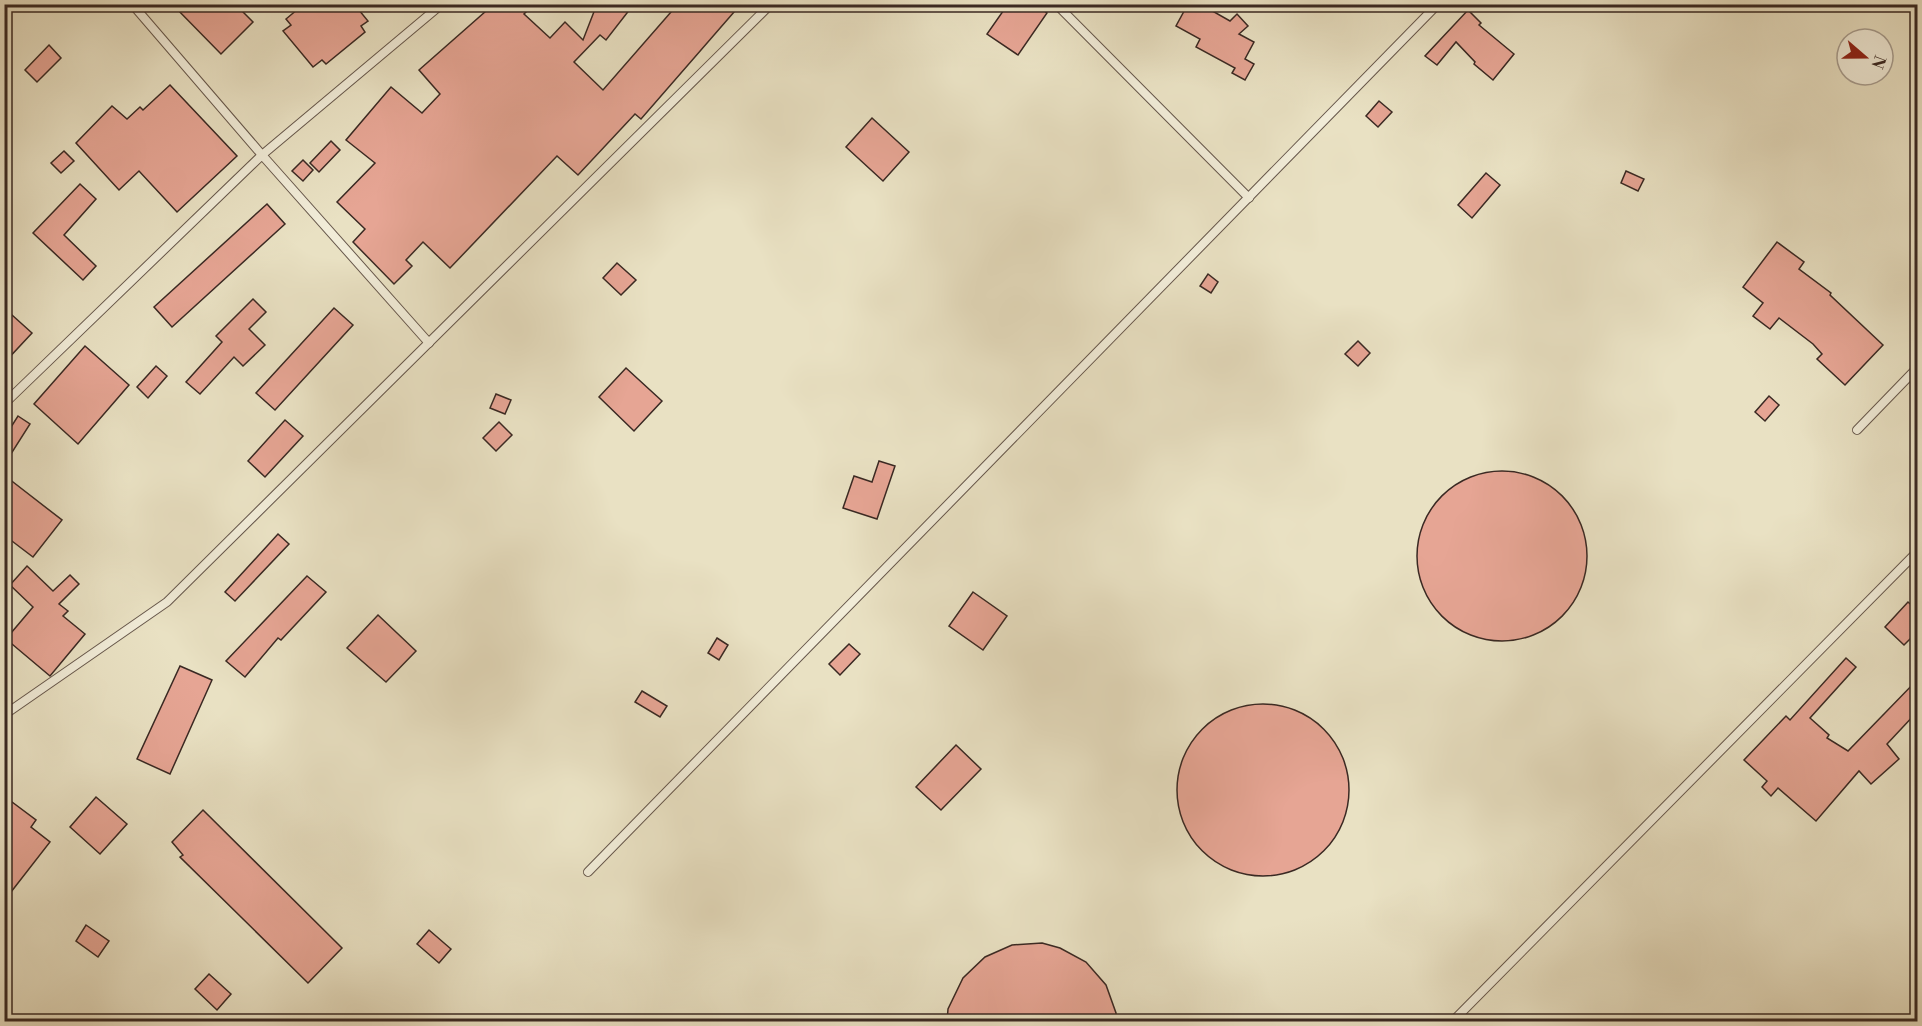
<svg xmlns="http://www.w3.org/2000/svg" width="1922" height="1026" font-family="'Libre Bodoni',serif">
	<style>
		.building { fill: #e6a594; stroke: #3a2923; stroke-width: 1.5 }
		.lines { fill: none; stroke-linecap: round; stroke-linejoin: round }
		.service-casing { stroke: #66574b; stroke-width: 10 }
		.service { stroke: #f1ecd8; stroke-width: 8 }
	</style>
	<rect width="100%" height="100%" fill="#e9e1c3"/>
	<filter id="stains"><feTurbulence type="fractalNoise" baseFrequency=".00333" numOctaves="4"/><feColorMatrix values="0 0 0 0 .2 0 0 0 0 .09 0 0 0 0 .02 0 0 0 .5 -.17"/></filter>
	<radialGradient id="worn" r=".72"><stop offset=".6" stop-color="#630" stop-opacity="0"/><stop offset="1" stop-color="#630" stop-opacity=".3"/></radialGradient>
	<g class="building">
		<path d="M172,4h63l18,18 -32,32z"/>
		<path d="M304,4h50l14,17 -7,5 4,6 -39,32 -4,-4 -9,7 -30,-36 8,-6 -5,-6z"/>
		<path d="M494,4h40l-10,10 26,24 15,-16 18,18 14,-36h37l-28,36 -6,-5 -26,27 29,28 75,-86h63l-100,115 -6,-5 -57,61 -21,-19 -107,112 -27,-26 -17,18 6,6 -18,18 -41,-42 12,-13 -28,-27 38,-39 -29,-23 45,-53 31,26 18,-19 -21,-24z"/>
		<path d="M1008,4h26l13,9 -29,42 -31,-21z"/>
		<path d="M1188,4h21l-2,4 23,13 7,-7 11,12 -9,8 15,8 -9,17 9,5 -9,16 -13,-7 3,-5 -39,-21 4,-8 -24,-13z"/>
		<path d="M1468,10l13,13 -2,2 35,29 -21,26 -19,-16 1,-2 -19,-20 -19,23 -12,-9z"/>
		<path d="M49,45l12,13 -24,24 -12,-12z"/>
		<path d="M170,85l67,71 -60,56 -38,-41 -20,19 -43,-47 36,-37 15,13 13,-12 3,3z"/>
		<path d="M1379,101l13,11 -14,15 -12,-11z"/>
		<path d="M872,118l37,34 -26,29 -37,-34z"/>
		<path d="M331,141l9,9 -21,22 -9,-9z"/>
		<path d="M64,151l10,10 -13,12 -10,-10z"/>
		<path d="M303,160l10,10 -10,11 -11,-10z"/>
		<path d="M1626,171l18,8 -6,12 -17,-8z"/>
		<path d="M1486,173l14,12 -28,33 -14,-13z"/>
		<path d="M80,184l16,15 -32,36 32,31 -13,14 -50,-47z"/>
		<path d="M267,204l18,20 -113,103 -18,-20z"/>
		<path d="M1777,242l27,20 -5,7 32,24 -1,2 53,50 -38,40 -28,-26 5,-5 -9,-10 -34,-26 -9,11 -17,-13 10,-13 -20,-16z"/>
		<path d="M617,263l19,17 -15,15 -18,-17z"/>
		<path d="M1208,274l10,8 -7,11 -11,-7z"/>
		<path d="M253,299l13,13 -17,17 16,16 -22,21 -9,-9 -34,37 -14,-12 36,-40 -6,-6z"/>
		<path d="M334,308l19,17 -78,85 -19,-17z"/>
		<path d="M12,315l20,18 -28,30v-39z"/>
		<path d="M1358,341l12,12 -12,13 -13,-12z"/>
		<path d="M85,346l44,39 -51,59 -44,-40z"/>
		<path d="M156,366l11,10 -19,22 -11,-11z"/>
		<path d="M626,368l36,33 -28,30 -35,-34z"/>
		<path d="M496,394l15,6 -6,14 -15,-6z"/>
		<path d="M1769,396l10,9 -14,16 -10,-9z"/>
		<path d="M18,416l12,8 -26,41v-27z"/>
		<path d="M285,420l18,16 -38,41 -17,-16z"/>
		<path d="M499,422l13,13 -16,16 -13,-13z"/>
		<path d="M879,461l16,5 -18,53 -34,-11 11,-32 18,6z"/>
		<circle cx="1502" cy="556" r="85"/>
		<path d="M4,475l58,45 -29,37 -29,-22z"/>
		<path d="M278,534l11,10 -54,57 -10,-9z"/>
		<path d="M27,566l26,25 17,-16 9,9 -20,20 9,7 -5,5 22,18 -35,42 -44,-37 27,-32 -23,-22z"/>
		<path d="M307,576l19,16 -45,48 -3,-2 -33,39 -19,-16z"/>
		<path d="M973,592l34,24 -24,34 -34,-24z"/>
		<path d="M1908,602l9,8v34l-6,-6 -7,7 -19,-18z"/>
		<path d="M378,615l38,36 -30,31 -39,-34z"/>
		<path d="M717,638l11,7 -9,15 -11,-7z"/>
		<path d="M849,644l11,10 -20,21 -11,-11z"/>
		<path d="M1846,658l10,9 -46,51 19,17 -2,3 21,13 69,-71v32l-30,32 12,15 -28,25 -12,-13 -43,50 -38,-33 -7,8 -9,-9 5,-6 -23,-21 42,-44 4,4z"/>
		<path d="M180,666l32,14 -42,94 -33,-15z"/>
		<path d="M642,691l25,15 -7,11 -25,-15z"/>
		<circle cx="1263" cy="790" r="86"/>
		<path d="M956,745l25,24 -40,41 -25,-23z"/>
		<path d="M4,796l32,24 -5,7 19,15 -46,59z"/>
		<path d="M96,797l31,27 -27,30 -30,-27z"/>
		<path d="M203,810l139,138 -34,35 -128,-126 3,-2 -11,-13z"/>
		<path d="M86,925l23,16 -11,16 -22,-16z"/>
		<path d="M429,930l22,19 -12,14 -22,-19z"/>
		<path d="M1042,943l18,5 26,14 20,23 10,28v9h-169l1,-13 15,-31 22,-21 27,-12z"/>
		<path d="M209,974l22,20 -14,16 -22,-21z"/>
	</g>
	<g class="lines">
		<g class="service-casing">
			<g id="service">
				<path d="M132,4l130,151 180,-151"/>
				<path d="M1056,4l193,194"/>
				<path d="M4,404l258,-249 167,188"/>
				<path d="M1857,430l61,-63"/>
				<path d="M4,715l163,-113 604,-598"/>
				<path d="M588,872l850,-868"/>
				<path d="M1452,1022l466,-471"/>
			</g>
		</g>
		<use href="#service" class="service"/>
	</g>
	<rect width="1922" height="1026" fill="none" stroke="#e9e1c3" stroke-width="24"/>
	<rect x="6" y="6" width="1910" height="1014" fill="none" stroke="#3a2923" stroke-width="3"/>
	<rect x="12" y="12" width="1898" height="1002" fill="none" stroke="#3a2923" stroke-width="1.5"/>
	<g transform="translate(1865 57) rotate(110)"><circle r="28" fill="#f1ecd8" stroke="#a89e90" stroke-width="1.5"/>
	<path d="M0-4.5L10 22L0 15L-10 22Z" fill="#8f2418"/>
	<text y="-9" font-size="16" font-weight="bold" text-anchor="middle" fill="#3a2923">N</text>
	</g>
	<rect width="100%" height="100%" filter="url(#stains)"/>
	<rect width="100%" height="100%" fill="url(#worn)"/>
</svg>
